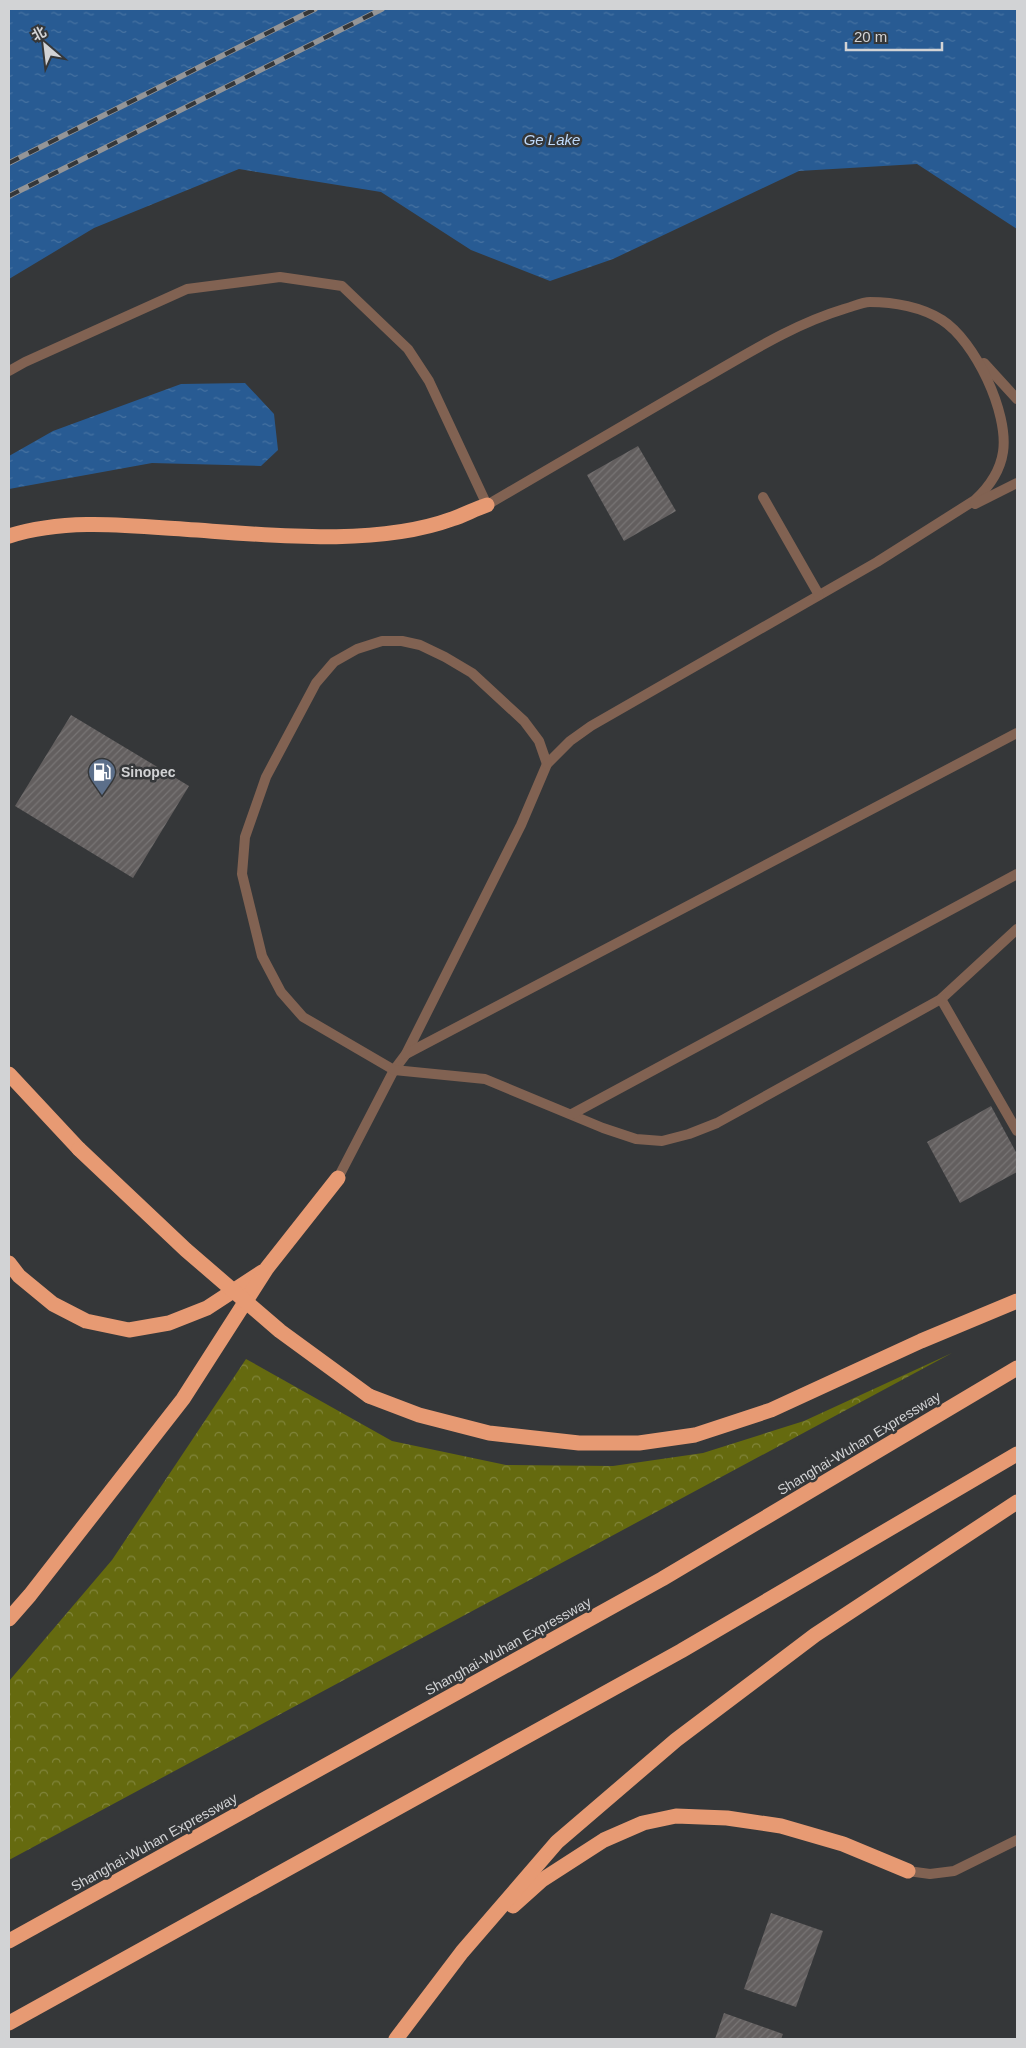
<svg xmlns="http://www.w3.org/2000/svg" width="1026" height="2048" font-family="Arial,'Noto Sans SC',sans-serif">
	<style>
		.forest { fill: url(#forest-crowns) }
		.water { fill: url(#water-ripples) }
		.building { fill: url(#building-hatch) }
		.lines { fill: none; stroke-linecap: round; stroke-linejoin: round }
		.lane { stroke: #816252; stroke-width: 10 }
		.highway { stroke: #e79a73; stroke-width: 15 }
		.rail-casing { stroke: #949597; stroke-width: 5.5 }
		.rail { stroke: #353739; stroke-width: 4; stroke-dasharray: 11; stroke-linecap: butt }
		.highway-bridge { stroke: #e79a73; stroke-width: 15 }
		.labels { text-anchor: middle; stroke-width: 5; stroke-linejoin: round; paint-order: stroke }
		.poi-label { font-size: 14px; font-weight: bold; fill: #d2d3d5; stroke: #353739; text-anchor: start }
		.street-label { font-size: 14px; fill: #d2d3d5; stroke: #353739 }
		.water-label { font-size: 15px; font-style: italic; fill: #bed9fa; stroke: #353739 }
	</style>
	<defs>
		<pattern id="forest-crowns" width="20" height="18" patternUnits="userSpaceOnUse" patternTransform="scale(1.25)"><rect width="20" height="18" fill="#656a0f"/><path d="M2 6a3 3 0 1 1 6 0M12 15a3 3 0 1 1 6 0" fill="none" stroke="#81853c"/></pattern>
		<pattern id="water-ripples" width="26" height="14" patternUnits="userSpaceOnUse" patternTransform="scale(1.25)"><rect width="26" height="14" fill="#285b93"/><path d="M2 4q2-2 4 0t4 0M15 11q2-2 4 0t4 0" fill="none" stroke="#4672a1"/></pattern>
		<pattern id="building-hatch" width="6" height="6" patternUnits="userSpaceOnUse" patternTransform="scale(1.25)"><rect width="6" height="6" fill="#635f5f"/><path d="M-1 1l2-2M0 6l6-6M5 7l2-2" fill="none" stroke="#787575"/></pattern>
	</defs>
	<rect width="100%" height="100%" fill="#353739"/>
	<path class="forest" d="M952,1353l-943,507v-179l103,-121 134,-201 146,82 114,24 107,1 90,-13 101,-32z"/>
	<g class="water">
		<path d="M9,9h1008v220l-100,-65 -118,7 -186,88 -63,22 -79,-31 -90,-58 -142,-23 -145,59 -85,51z"/>
		<path d="M245,383l29,31 4,36 -17,16 -109,-3 -143,26v-33l44,-25 128,-47z"/>
	</g>
	<g class="building">
		<path d="M638,446l38,65 -52,30 -37,-66z"/>
		<path d="M71,715l118,71 -56,92 -118,-72z"/>
		<path d="M991,1106l26,48v18l-57,31 -33,-61z"/>
		<path d="M771,1913l52,18 -27,76 -52,-18z"/>
		<path d="M724,2013l59,21 -2,5h-66z"/>
	</g>
	<g class="lines">
		<g class="lane">
			<path d="M984,363l33,36"/>
			<path d="M9,371l16,-9 162,-73 93,-12 62,9 66,63 21,32 58,124c70,-41 139,-81 209,-122 48,-27 95,-58 148,-74 8,-2 18,-7 26,-7 24,0 52,5 72,18 33,21 67,93 61,132 -3,20 -14,35 -28,48l-98,62 -286,164 -21,15 -23,23 -26,61 -115,229 -12,16 -56,108"/>
			<path d="M763,497l56,98"/>
			<path d="M975,504l42,-21"/>
			<path d="M547,764l-8,-23 -15,-20 -52,-48 -27,-16 -25,-12 -18,-4h-20l-25,8 -23,13 -18,21 -50,94 -21,60 -3,37 20,82 19,36 22,25 91,53 91,9 118,49 33,11 26,2 27,-7 28,-11 224,-124 76,-70"/>
			<path d="M941,999l76,132"/>
			<path d="M406,1054l611,-321"/>
			<path d="M572,1114l445,-240"/>
			<path d="M908,1871l22,3 24,-3 63,-31"/>
		</g>
		<g class="highway">
			<path d="M9,536c50,-16 106,-12 157,-8 87,5 204,21 286,-9 12,-4 23,-10 35,-14"/>
			<path d="M9,1074l70,75"/>
			<path d="M9,1263l10,13 34,28 33,17 43,9 40,-7 38,-15 55,-36"/>
			<path d="M369,1396l50,19 70,18 90,10h60l56,-8 76,-25 150,-69 96,-40"/>
			<path d="M9,1619l21,-24 153,-196 84,-131 71,-90"/>
			<path d="M513,1906l29,-26 62,-40 39,-17 33,-7 51,2 54,8 62,18 65,27"/>
			<path d="M9,1941l653,-362 355,-211"/>
			<path d="M9,2023l672,-372 336,-197"/>
			<path d="M396,2039l66,-87 95,-110 119,-102 139,-105 202,-133"/>
		</g>
		<g class="rail-casing">
			<g id="rail">
				<path d="M9,163l306,-154"/>
				<path d="M9,196l373,-187"/>
			</g>
		</g>
		<use href="#rail" class="rail"/>
		<path class="highway-bridge" d="M79,1149l107,101 94,81 89,65"/>
	</g>
	<defs>
		<g id="fuel-pin" transform="scale(1.4375)"><path d="M0 17L-7.5 6A9.5 9.5 0 1 1 7.5 6Z" fill="#5c6f8a" stroke="#353739"/><path d="M-5.5-6h7V0h2V4h1.3V-2.5L3-4.5l.8-.8L6-3V5H2.5V1h-1V6h-7ZM-4.2-4.7v3.2H.2V-4.7Z" fill="#fff"/></g>
	</defs>
	<g fill-rule="evenodd">
		<use href="#fuel-pin" x="102" y="772"/>
	</g>
	<g class="labels">
		<g class="poi-label">
			<text x="121" y="777">Sinopec</text>
		</g>
		<g class="street-label">
			<text transform="translate(859 1443) rotate(-31)" y="5">Shanghai-Wuhan Expressway</text>
			<text transform="translate(508 1646) rotate(-29)" y="5">Shanghai-Wuhan Expressway</text>
			<text transform="translate(154 1842) rotate(-29)" y="5">Shanghai-Wuhan Expressway</text>
		</g>
		<g class="water-label">
			<text x="552" y="145">Ge Lake</text>
		</g>
	</g>
	<rect width="1026" height="2048" fill="none" stroke="#d2d3d5" stroke-width="20"/>
	<g transform="translate(45 45) rotate(332)" stroke="#353739" stroke-width="4" paint-order="stroke">
	<path d="M0-4L9 19L0 12L-9 19Z" fill="#d2d3d5"/>
	<text y="-8" font-size="14" font-weight="bold" text-anchor="middle" fill="#d2d3d5">北</text>
	</g>
	<path d="M846 42v8h96v-8" fill="none" stroke="#d2d3d5" stroke-width="2.5"/>
	<text x="854" y="42" font-size="15" fill="#d2d3d5" stroke="#353739" stroke-width="4" paint-order="stroke">20 m</text>
</svg>
